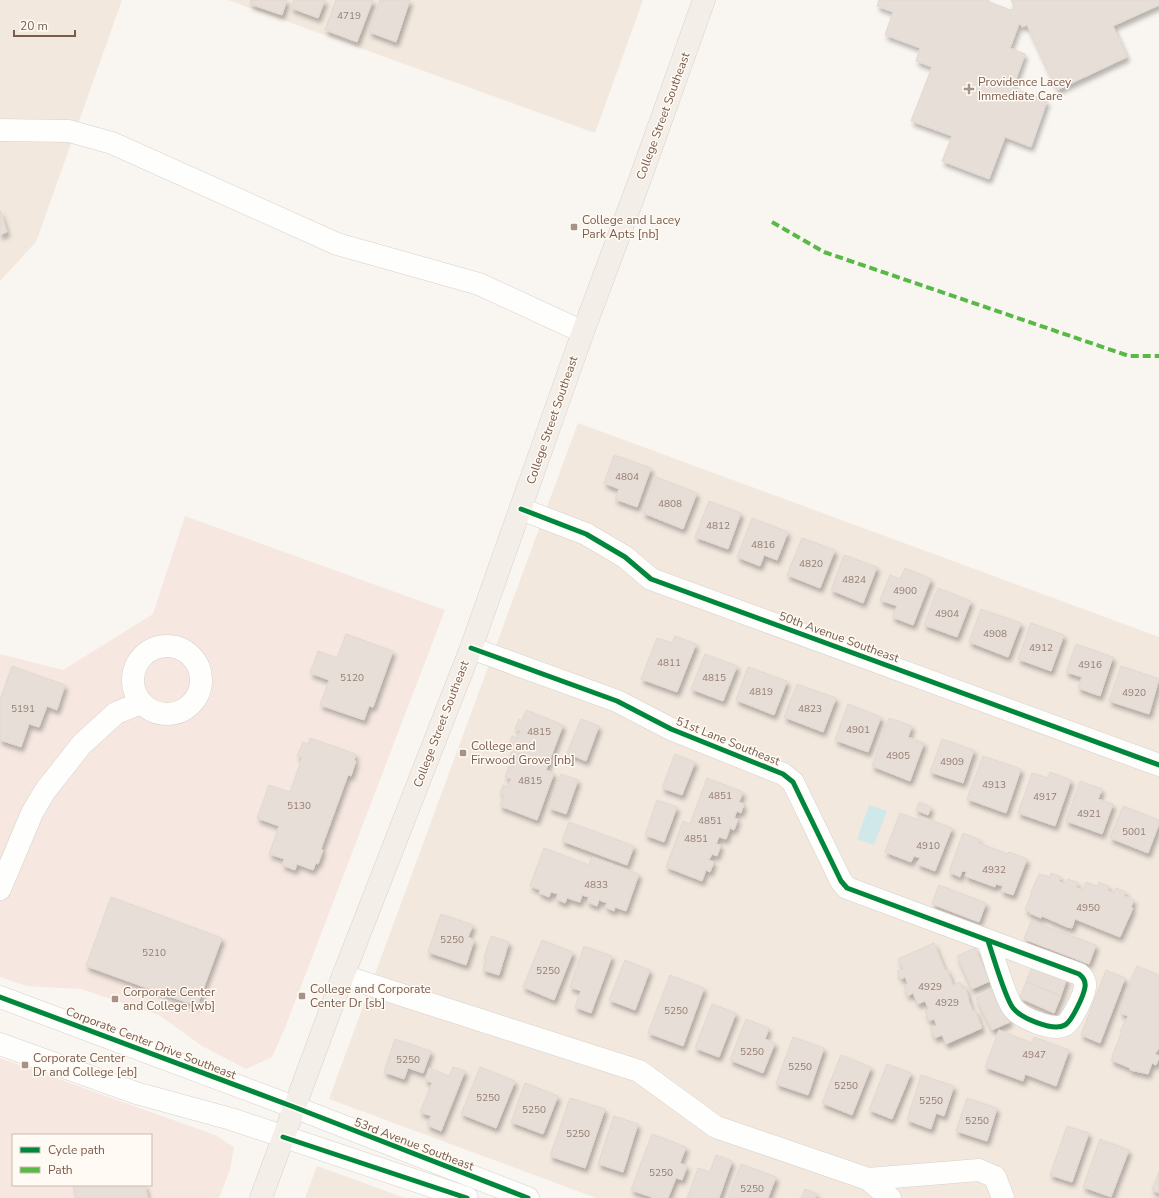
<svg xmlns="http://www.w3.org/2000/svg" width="1159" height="1198" font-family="'Nunito Sans',sans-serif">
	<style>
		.residential { fill: #f2e8de }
		.commercial { fill: #f6e8e1; fill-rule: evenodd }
		.water { fill: #d0e8ea }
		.building { fill: #e6ded7; stroke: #e2d8d2; filter: url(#shadow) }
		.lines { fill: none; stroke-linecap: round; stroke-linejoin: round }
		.minor-casing { stroke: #d7d1cb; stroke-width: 23 }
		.major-casing { stroke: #dad1cc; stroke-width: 23 }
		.minor { stroke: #fefefd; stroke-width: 22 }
		.major { stroke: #f3eee8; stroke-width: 22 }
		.quiet { stroke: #58b947; stroke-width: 4; stroke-dasharray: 8 4; stroke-linecap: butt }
		.cycleway-casing { stroke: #fffaf3; stroke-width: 8 }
		.cycleway { stroke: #00873e; stroke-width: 5 }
		.poi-dot { fill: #a69286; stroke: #fffaf3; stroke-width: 1.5 }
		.labels { text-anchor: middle; stroke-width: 3; stroke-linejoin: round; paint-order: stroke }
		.number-label { font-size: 10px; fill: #977e72 }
		.poi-label { font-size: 12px; fill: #7a5c4d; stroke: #fffaf3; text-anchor: start }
		.street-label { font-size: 12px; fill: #7a5c4d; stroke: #fffaf3 }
	</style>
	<defs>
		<filter id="shadow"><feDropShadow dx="2.5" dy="4.5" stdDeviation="2" flood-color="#0004"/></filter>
	</defs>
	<rect width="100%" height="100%" fill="#f9f5f0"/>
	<g class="residential">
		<path d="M0,0h122l-86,242 -36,39z"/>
		<path d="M228,0h415l-48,133z"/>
		<path d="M578,423l581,214v561h-563l-267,-99z"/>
		<path d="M317,1166l88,32h-100z"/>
	</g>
	<g class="commercial">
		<path d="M185,516l260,94 -160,418 -13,29 -26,12 -44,-23 -43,-31 -78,-26 -54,-3 -27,-9v-323l63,16 90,-56z"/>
		<path d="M0,1058l215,77 19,12 -4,22 -11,29h-219zM13,1135h138v50h-138z"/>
	</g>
	<path class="water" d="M869,805l18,6 -13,34 -17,-6z"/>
	<g class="building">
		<path d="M251,0h36l-5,15 -32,-11z"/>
		<path d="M294,0h31l-7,18 -27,-10z"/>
		<path d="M336,0h37l-16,42 -32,-12z"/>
		<path d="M380,0h30l-14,42 -27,-10z"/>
		<path d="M879,0h110v2l22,8 4,-2 -4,-8h148v5l-46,21 14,31 -70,33 -30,-65 -5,2 -2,-4 -1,1 -9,24 15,6 -12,34 34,13 -16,46 -26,-10 -16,42 -47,-18 10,-25 -41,-15 21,-54 -16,-6 4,-13 -35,-13 8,-23 -16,-6z"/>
		<path d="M0,210l7,22 -7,3z"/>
		<path d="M614,455l37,13 -14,39 -22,-8 4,-10 -15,-6z"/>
		<path d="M656,477l41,16 -14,36 -40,-16z"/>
		<path d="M709,501l32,12 -13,36 -33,-12z"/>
		<path d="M752,518l36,14 -11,28 -13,-5 -4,11 -23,-9z"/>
		<path d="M802,538l33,12 -15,38 -33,-13z"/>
		<path d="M844,555l33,12 -14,36 -32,-13z"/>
		<path d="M905,568l26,11 -18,46 -21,-8 5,-11 -17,-6 10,-25 10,4z"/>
		<path d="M938,588l33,13 -14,36 -33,-12z"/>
		<path d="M981,609l40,14 -13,34 -39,-15z"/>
		<path d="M1031,623l33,12 -13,36 -33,-12z"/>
		<path d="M346,634l47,17 -20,56 -4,-1 -5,14 -44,-15 9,-25 -19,-7 8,-22 19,7z"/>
		<path d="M675,636l21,8 -19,48 -36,-13 16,-41 15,5z"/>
		<path d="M1076,644l37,13 -13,39 -22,-8 4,-11 -16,-5z"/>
		<path d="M705,654l32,12 -14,35 -32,-12z"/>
		<path d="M12,666l53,19 -8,25 -10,-4 -8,21 -10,-3 -8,23 -21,-7v-40z"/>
		<path d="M1121,666l38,13 -10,35 -40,-13z"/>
		<path d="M748,667l39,14 -13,34 -38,-15z"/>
		<path d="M797,684l39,14 -13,34 -39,-15z"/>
		<path d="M848,704l33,13 -13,35 -33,-12z"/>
		<path d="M526,710l37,15 -17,45 8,3 -17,47 -37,-14 4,-11 -4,-1 3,-9 5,2 3,-8 -6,-2 4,-10 4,2 3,-7 -7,-2 4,-13 -4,-2 3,-9 5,2 3,-7 -5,-2 4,-10 3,2z"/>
		<path d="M889,718l23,8 -4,11 16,6 -14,38 -38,-15z"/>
		<path d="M581,719l18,7 -13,35 -19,-8z"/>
		<path d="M310,738l46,16 -2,6 2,1 -5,15 -3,-1 -27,74 2,1 -5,14 -2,-1 -3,7 -16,-6 -2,6 -13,-5 2,-6 -15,-5 10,-28 -22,-8 12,-33 21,7 12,-34 -5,-2 6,-14 5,2z"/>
		<path d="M942,739l32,11 -11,33 -33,-11z"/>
		<path d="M675,754l20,8 -13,33 -20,-7z"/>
		<path d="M983,756l38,13 -15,44 -39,-14z"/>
		<path d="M1050,772l21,8 -16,46 -37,-13 14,-40 16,5z"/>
		<path d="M561,774l17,6 -12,34 -17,-6z"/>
		<path d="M707,778l36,14 -4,10 5,2 -3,9 -4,-2 -3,7 4,1 -4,11 -4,-2 -4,11 -7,-2 -3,7 5,1 -4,11 -5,-2 -3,6 5,2 -4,10 -4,-2 -4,11 -36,-14 17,-46 7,3z"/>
		<path d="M1080,781l22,8 -4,10 15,5 -11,30 -36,-13z"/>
		<path d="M657,800l20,7 -13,35 -19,-7z"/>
		<path d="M919,802l12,5 -3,8 -12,-5z"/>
		<path d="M1123,806l36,14v4l-11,29 -38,-15z"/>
		<path d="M900,813l18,7 2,-4 32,12 -17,43 -18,-7 3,-6 -6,-2 -3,6 -26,-10z"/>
		<path d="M569,822l65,24 -7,19 -65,-24z"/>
		<path d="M963,833l17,7 -1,3 29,11 1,-2 18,7 -14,36 -12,-4 2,-5 -7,-2 -1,3 -30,-11 2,-4 -5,-1 -2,6 -11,-5z"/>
		<path d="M544,848l45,17 3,-8 47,17 -13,37 -11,-4 -1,4 -9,-4 2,-4 -8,-3 -2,6 -10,-4 2,-5 -7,-2 -2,7 -13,-4 -2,5 -9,-4 2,-5 -7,-2 -2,5 -10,-4 1,-3 -10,-4z"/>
		<path d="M1051,873l10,4 -2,4 7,3 2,-5 10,4 -2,4 7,3 3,-8 11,4 2,-4 10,4 -1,4 6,3 2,-5 10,4 -2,4 10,4 -3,7 2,1 -13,29 -45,-18 -3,9 -5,-1 -25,-11 -1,2 -12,-5 1,-1 -5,-2 7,-18h-1l8,-18 11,3z"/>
		<path d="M939,885l47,18 -7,19 -47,-18z"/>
		<path d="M111,897l111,41 -25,68 -111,-40z"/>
		<path d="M441,914l32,11 -5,12 6,3 -8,25 -38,-13z"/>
		<path d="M1031,921l65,24 -7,19 -65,-25z"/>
		<path d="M491,936l18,6 -10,33 -16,-5 3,-12h-2z"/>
		<path d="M542,940l31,12 -19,48 -31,-13z"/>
		<path d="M934,943l11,27 2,-1 6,16 7,-3 3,6 2,-1 4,12h-1l5,12 2,-1 7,18 -36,16 -4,-9 -7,3 -5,-10 7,-3 -3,-6 -5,2 -4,-10 4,-2 -4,-8 -7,3 -5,-11 -5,3 -4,-10 4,-2 -3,-7 -4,2 -4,-8 6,-2 -5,-10z"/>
		<path d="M584,946l28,10 -21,57 -16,-6 6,-16 -11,-4z"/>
		<path d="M975,948l15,33 -18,8 -15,-33z"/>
		<path d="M625,960l25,10 -15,40 -26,-10z"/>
		<path d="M1033,965l34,13 -6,18 -35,-14z"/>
		<path d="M1137,966l22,9v73l-4,6 4,2v2l-3,7 -4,-2 -4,11 -18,-4v-2l-19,-8 2,-3 -1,-1 10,-24 -2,-1 8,-15 -8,-3 2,-5 -1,-1 10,-23 -2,-1z"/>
		<path d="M1106,970l19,8 -25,65 -19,-8z"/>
		<path d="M670,975l34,13 -21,58 -35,-13z"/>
		<path d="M1026,982l35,14 -7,17 -34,-15z"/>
		<path d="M994,989l16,33 -18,8 -16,-32z"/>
		<path d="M712,1004l24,9 -17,44 -24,-9z"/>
		<path d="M746,1019l23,9 -4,11 10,4 -12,30 -33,-13z"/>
		<path d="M999,1030l33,13 2,-6 35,13 -13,36 -31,-12 -2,7 -38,-14z"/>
		<path d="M793,1037l31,11 -16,47 -32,-11z"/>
		<path d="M395,1039l36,12 -8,22 -15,-5 -4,11 -20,-7z"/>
		<path d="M841,1055l30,12 -19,48 -30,-12z"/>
		<path d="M887,1064l24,9 -19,46 -23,-9z"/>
		<path d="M453,1067l12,4 -24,60 -14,-6 4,-9 -11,-4 12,-29 -7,-3 4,-12 20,8z"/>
		<path d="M480,1067l35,14 -19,47 -35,-14z"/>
		<path d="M921,1075l33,11 -10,30 -8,-3 -5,16 -24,-9z"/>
		<path d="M525,1083l33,13 -15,38 -32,-12z"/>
		<path d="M570,1098l35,11 -20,59 -35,-12z"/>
		<path d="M967,1098l30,10 -10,33 -31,-10z"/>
		<path d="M614,1116l24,8 -15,48 -25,-8z"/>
		<path d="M1067,1126l22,7 -17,49 -22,-7z"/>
		<path d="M652,1134l34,13 -6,16 7,3 -5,14 -6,-2 -8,20h-14l-23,-8z"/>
		<path d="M1100,1139l29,11 -18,47 -28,-10z"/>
		<path d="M716,1155l16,6 -13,37h-32l11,-30 12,4z"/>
		<path d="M741,1164l35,13 -8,21h-40z"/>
		<path d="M1159,1172v21l-7,-3z"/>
		<path d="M73,1185h72l3,13h-72z"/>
		<path d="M805,1189l12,5 -2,4h-14z"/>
	</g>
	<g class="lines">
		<g class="minor-casing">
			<g id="minor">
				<path d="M0,130l69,1 43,12 225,101 142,40 104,48"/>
				<path d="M521,509l65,25 39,23 26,22 508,186"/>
				<circle cx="167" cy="680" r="34"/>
				<path d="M471,648l146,53 54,28 112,45 10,8 48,99 6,7 232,86c4,3 7,7 6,13 -1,8 -13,34 -20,38 -12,7 -44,-7 -52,-17 -8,-10 -20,-53 -25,-67"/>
				<path d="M0,889l32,-76 13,-22 37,-47 34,-31 25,-10"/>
				<path d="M343,976l296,95 77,56 152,52 22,19"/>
				<path d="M0,997l294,110 234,91"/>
				<path d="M0,1044l136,49 95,26 236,79"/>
				<path d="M868,1179l111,-9 16,7 8,21"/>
			</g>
		</g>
		<g class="major-casing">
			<path id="major" d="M261,1198l82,-222 128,-328 112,-316 56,-150 65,-182"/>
		</g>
		<use href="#minor" class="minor"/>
		<use href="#major" class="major"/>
		<path class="quiet" d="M772,222l52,30 305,104h30"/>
		<g class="cycleway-casing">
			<g id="cycleway">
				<path d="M521,509l65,25 39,23 26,22 508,186"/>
				<path d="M471,648l146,53 54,28 112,45 10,8 48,99 6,7 232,86c4,3 7,7 6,13 -1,8 -13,34 -20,38 -12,7 -44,-7 -52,-17 -8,-10 -20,-53 -25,-67"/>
				<path d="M0,997l294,110 234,91"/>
				<path d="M283,1137l184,61"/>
			</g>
		</g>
		<use href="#cycleway" class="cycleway"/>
	</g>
	<g class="poi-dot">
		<path d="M967 83h4v4h4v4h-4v4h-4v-4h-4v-4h4z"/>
		<rect x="570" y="223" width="8" height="8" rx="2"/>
		<rect x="459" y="749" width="8" height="8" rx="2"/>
		<rect x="298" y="992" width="8" height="8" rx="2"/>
		<rect x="111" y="995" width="8" height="8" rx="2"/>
		<rect x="21" y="1061" width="8" height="8" rx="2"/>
	</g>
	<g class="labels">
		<g class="number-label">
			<text x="349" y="19">4719</text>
			<text x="627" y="480">4804</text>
			<text x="670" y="507">4808</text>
			<text x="718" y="529">4812</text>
			<text x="763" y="548">4816</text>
			<text x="811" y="567">4820</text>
			<text x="854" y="583">4824</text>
			<text x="905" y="594">4900</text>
			<text x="947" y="617">4904</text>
			<text x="995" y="637">4908</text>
			<text x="1041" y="651">4912</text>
			<text x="669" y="666">4811</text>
			<text x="1090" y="668">4916</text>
			<text x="352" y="681">5120</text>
			<text x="714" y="681">4815</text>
			<text x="761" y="695">4819</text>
			<text x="1134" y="696">4920</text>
			<text x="23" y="712">5191</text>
			<text x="810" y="712">4823</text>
			<text x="858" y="733">4901</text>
			<text x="539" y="735">4815</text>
			<text x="898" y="759">4905</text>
			<text x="952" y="765">4909</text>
			<text x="530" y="784">4815</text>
			<text x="994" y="788">4913</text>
			<text x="720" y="799">4851</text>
			<text x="1045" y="800">4917</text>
			<text x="299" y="809">5130</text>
			<text x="1089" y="817">4921</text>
			<text x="710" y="824">4851</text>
			<text x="1134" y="835">5001</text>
			<text x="696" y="842">4851</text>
			<text x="928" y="849">4910</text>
			<text x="994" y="873">4932</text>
			<text x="596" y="888">4833</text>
			<text x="1088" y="911">4950</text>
			<text x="452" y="943">5250</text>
			<text x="154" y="956">5210</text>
			<text x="548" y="974">5250</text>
			<text x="930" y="990">4929</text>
			<text x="947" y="1006">4929</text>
			<text x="676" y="1014">5250</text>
			<text x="752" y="1055">5250</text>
			<text x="1034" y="1058">4947</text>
			<text x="408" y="1063">5250</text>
			<text x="800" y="1070">5250</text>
			<text x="846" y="1089">5250</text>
			<text x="488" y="1101">5250</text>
			<text x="931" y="1104">5250</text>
			<text x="534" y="1113">5250</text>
			<text x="977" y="1124">5250</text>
			<text x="578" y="1137">5250</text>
			<text x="661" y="1176">5250</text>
			<text x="752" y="1192">5250</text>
		</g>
		<g class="poi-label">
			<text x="978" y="86">Providence Lacey<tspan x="978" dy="14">Immediate Care</tspan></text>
			<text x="582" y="224">College and Lacey<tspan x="582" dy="14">Park Apts [nb]</tspan></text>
			<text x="471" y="750">College and<tspan x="471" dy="14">Firwood Grove [nb]</tspan></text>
			<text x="310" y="993">College and Corporate<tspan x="310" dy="14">Center Dr [sb]</tspan></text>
			<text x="123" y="996">Corporate Center<tspan x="123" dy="14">and College [wb]</tspan></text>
			<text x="33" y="1062">Corporate Center<tspan x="33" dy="14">Dr and College [eb]</tspan></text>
		</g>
		<g class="street-label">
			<text transform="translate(663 116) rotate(-70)" y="4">College Street Southeast</text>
			<text transform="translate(552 420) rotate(-71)" y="4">College Street Southeast</text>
			<text transform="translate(839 637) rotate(20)" y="4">50th Avenue Southeast</text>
			<text transform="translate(441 724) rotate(-69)" y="4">College Street Southeast</text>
			<text transform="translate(728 741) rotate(22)" y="4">51st Lane Southeast</text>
			<text transform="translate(151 1043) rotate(21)" y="4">Corporate Center Drive Southeast</text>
			<text transform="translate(414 1144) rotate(21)" y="4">53rd Avenue Southeast</text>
		</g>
	</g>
	<rect x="12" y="1134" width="140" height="52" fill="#fffaf3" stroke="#cabbb1"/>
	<rect x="20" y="1147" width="20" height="6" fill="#00873e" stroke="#cabbb1"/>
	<text x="48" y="1154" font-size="12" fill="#7a5c4d">Cycle path</text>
	<rect x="20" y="1167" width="20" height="6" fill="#58b947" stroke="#cabbb1"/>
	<text x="48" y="1174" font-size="12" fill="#7a5c4d">Path</text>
	<path d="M14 30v6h61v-6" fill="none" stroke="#7a5c4d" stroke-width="2"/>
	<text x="20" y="30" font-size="12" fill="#7a5c4d" stroke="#fffaf3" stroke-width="3" paint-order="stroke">20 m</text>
</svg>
